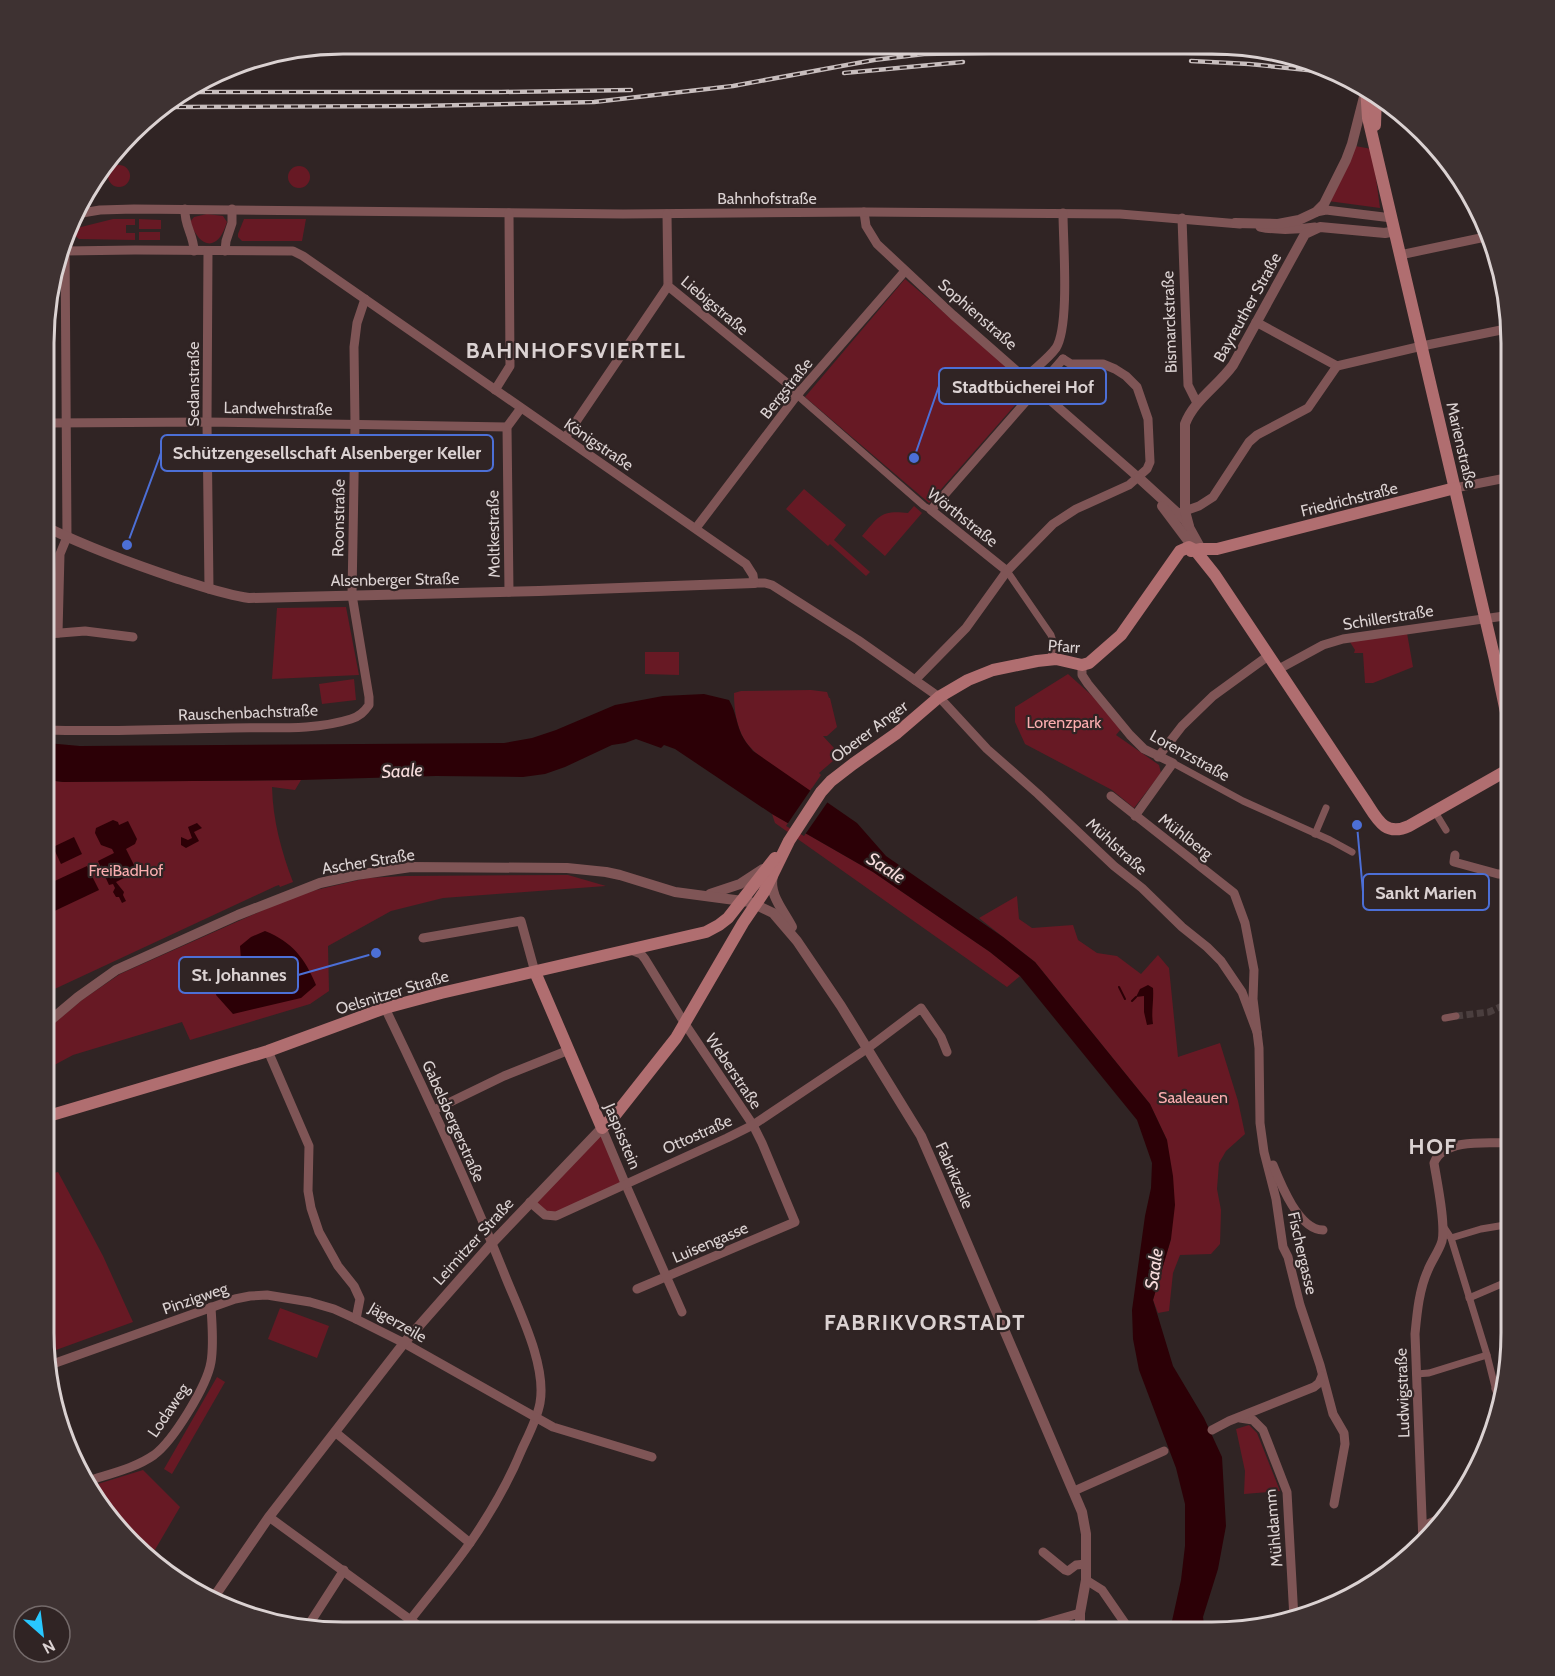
<svg xmlns="http://www.w3.org/2000/svg" width="1555" height="1676" font-family="Cabin,sans-serif">
	<style>
		.green { fill: #671924; fill-rule: evenodd }
		.water { fill: #2c0006 }
		.pier { fill: #302424 }
		.lines { fill: none; stroke-linecap: round; stroke-linejoin: round }
		.stream { stroke: #2c0006; stroke-width: 2 }
		.pedestrian-tunnel { stroke: #4a3e3e; stroke-width: 7; stroke-dasharray: 7 3.5; stroke-linecap: butt }
		.pedestrian { stroke: #7f5556; stroke-width: 7 }
		.minor { stroke: #7f5556; stroke-width: 9 }
		.tertiary { stroke: #7f5556; stroke-width: 10 }
		.secondary { stroke: #b06e70; stroke-width: 12 }
		.rail-casing { stroke: #c8bebe; stroke-width: 4.5 }
		.rail { stroke: #302424; stroke-width: 2; stroke-dasharray: 7; stroke-linecap: butt }
		.labels { text-anchor: middle; stroke-width: 4.5; stroke-linejoin: round; paint-order: stroke }
		.street-label { font-size: 16px; fill: #dbd2d2; stroke: #302424 }
		.park-label { font-size: 16px; fill: #fbadaf; stroke: #302424 }
		.water-label { font-size: 18px; font-style: italic; fill: #f7dcdc; stroke: #302424 }
		.district-label { font-size: 22px; font-weight: bold; letter-spacing: 1.5px; fill: #dbd2d2; stroke: #302424 }
		.rim { fill: none; stroke: #dbd2d2; stroke-width: 3 }
		.leader { fill: none; stroke: #4c6fd6; stroke-width: 2 }
		.callout-dot { fill: #4c6fd6; stroke: #302424; stroke-width: 2 }
		.callout { fill: #302424; stroke: #4c6fd6; stroke-width: 2 }
		.callout-label { font-size: 18px; text-anchor: middle; font-weight: bold; fill: #dbd2d2 }
	</style>
	<rect width="100%" height="100%" fill="#302424"/>
	<g class="green">
		<path d="M1355,146l17,3 8,59 -52,-7z"/>
		<circle cx="119" cy="176" r="11"/>
		<circle cx="299" cy="177" r="11"/>
		<path d="M207,214l16,2 4,6c-9,30 -27,27 -37,0l4,-5z"/>
		<path d="M113,219h22v6h-9v8h9v7l-56,-1 -6,-5v-4l4,-2z"/>
		<path d="M139,219l22,1v9h-22z"/>
		<path d="M244,219h62l-4,22h-60l-4,-4v-3z"/>
		<rect x="139" y="232" width="21" height="8"/>
		<path d="M905,279l126,108 -102,116 -124,-106z"/>
		<path d="M804,489l42,36 -12,15 36,32 -4,4 -36,-32 -2,2 -42,-37z"/>
		<path d="M914,506l8,7 -37,43 -23,-20c17,-20 19,-26 46,-23z"/>
		<path d="M346,607l13,68 -87,4 5,-71z"/>
		<path d="M1407,633l6,34 -40,16h-8l-2,-30h-9l1,-3 -5,-8z"/>
		<path d="M645,652h34v23l-34,-1z"/>
		<path d="M1068,674l30,27 23,28 -5,6 43,30 2,8 -27,35 -22,-18 -87,-46 -10,-22v-15z"/>
		<path d="M354,679l2,21 -34,4 -3,-20z"/>
		<path d="M811,690l16,2 2,6h1l7,29 -10,9h-4l11,12 -1,13 -14,12 2,2 -11,16c-18,-13 -55,-33 -66,-52 -8,-14 -10,-31 -10,-46l7,-2z"/>
		<path d="M47,780l16,2 238,-2 -6,10 -23,-3c1,34 9,63 21,95l-13,5 -1,-2 -3,1 -230,107z"/>
		<path d="M772,814l101,58 117,80 30,24 -13,11 -232,-164z"/>
		<path d="M568,875l38,11 -163,12 -52,13 -63,35 1,45 -19,13 -120,36 -8,-18 -109,33 -28,15 1,-40 36,-30 38,-26 168,-75 28,-9 51,-12 38,-2zM242,974l-26,21 3,-13z"/>
		<path d="M1017,896l2,23 13,9 41,-3 5,15 19,13 20,3 24,18 17,-19 11,13 9,89 42,-14 18,58 7,33 -19,17 -7,12 -2,26 4,21 -1,34 -9,10 -31,1 -7,18 -4,38 -11,2 -5,-13 18,-61 -4,-99 -17,-36 -115,-142 -56,-44z"/>
		<path d="M601,1129l23,54 -65,30h-11l-16,-11z"/>
		<path d="M58,1172l45,84 30,66 -88,32v-179z"/>
		<path d="M280,1308l49,18 -12,32 -49,-19z"/>
		<path d="M217,1377l8,5 -53,92 -8,-5z"/>
		<path d="M1249,1425l8,8 23,58 -36,3 1,-23 -9,-42z"/>
		<path d="M143,1470l37,37 -31,53 -55,-60 -6,-13z"/>
	</g>
	<g class="water">
		<path d="M704,694l25,6c8,13 7,26 15,39 2,4 6,8 9,12l104,72 29,33 117,81 32,25 115,142 17,36 6,36 2,29 -4,34 -18,61 20,66 31,52 18,39 4,69 -8,43 -15,48 2,15h-33v-11l9,-41 4,-34v-42l-9,-36 -37,-98 -6,-31 -1,-29 13,-94 6,-28 1,-25 -15,-43 -117,-144 -30,-24 -117,-80 -101,-58 -97,-65 -11,-4 -3,3 -25,-9 -11,4 -13,2 -47,22 -20,7 -22,3 -87,-1 -135,4 -238,2 -16,-2v-37l33,3 424,-3 28,-5 24,-8 59,-25 48,-9z"/>
		<path d="M113,820l5,2 1,3 9,-4 9,18 -2,5 -9,5 12,24 -4,2 -2,-1 -16,8 8,10 -1,3 3,6 -4,2 -3,-6h-3l-3,-5 2,-4 -2,-4 -4,1 -11,-24 16,-8 -2,-4 -11,-4 -6,-12 1,-5z"/>
		<path d="M197,823l5,5 -8,4 5,9 -13,7 -5,-3v-8l7,3 4,-2 -4,-11z"/>
		<path d="M74,837l8,17 -21,10 -8,-17z"/>
		<path d="M87,866l12,24 -53,25v-30z"/>
		<path d="M265,931c27,11 40,27 51,54l-15,13 -68,16 -17,-19 3,-13 23,-8 -2,-28 11,-9z"/>
		<path d="M1148,985l5,3c1,13 -2,24 0,36l-6,1 -3,-13v-16l-8,1 4,-8z"/>
	</g>
	<path class="pier" d="M812,788l17,12 -25,36 -18,-10z"/>
	<g class="lines">
		<g class="stream">
			<path d="M1119,987l6,12"/>
			<path d="M1132,1001l4,-4"/>
		</g>
		<path class="pedestrian-tunnel" d="M1456,1016l33,-4 22,-10"/>
		<g class="pedestrian">
			<path d="M797,395l127,111 7,4"/>
			<path d="M1007,571l44,64 2,6 -2,18"/>
			<path d="M1173,763l70,38 87,39 22,12"/>
			<path d="M1435,812l11,18"/>
			<path d="M1315,834l11,-26"/>
			<path d="M1445,1018l11,-2"/>
			<path d="M1443,1226l8,12 36,117 14,56"/>
			<path d="M1451,1238l30,-9 30,-5"/>
			<path d="M1469,1298l42,-18"/>
			<path d="M1416,1374l13,-1 58,-18"/>
			<path d="M1495,1389l10,-5"/>
		</g>
		<g class="minor">
			<path d="M1375,103l22,6"/>
			<path d="M185,209c-1,17 9,26 9,42"/>
			<path d="M864,212l2,14 11,18 76,71 186,163"/>
			<path d="M1316,212l10,-2 66,8"/>
			<path d="M76,214l24,-4 34,-1 489,5 241,-2 256,2 120,10"/>
			<path d="M667,214l1,72 131,107"/>
			<path d="M1182,218l6,167 9,18"/>
			<path d="M1260,227c19,4 35,3 55,0"/>
			<path d="M65,251l70,-1 158,1 10,5 443,308 7,11 1,8h11l7,2 86,55 81,57 48,52 51,45 76,72 28,22 40,39 25,20 14,14 21,31 15,40"/>
			<path d="M208,251l-1,171 2,167"/>
			<path d="M225,251l1,-10 6,-18v-14"/>
			<path d="M1400,255l90,-19"/>
			<path d="M1256,322l81,44 85,-20 89,-18"/>
			<path d="M1026,377c9,-9 22,-18 30,-29 14,-22 7,-106 7,-135"/>
			<path d="M495,390l15,-24 -1,-153"/>
			<path d="M49,423l158,-1 300,5"/>
			<path d="M565,438l103,-152"/>
			<path d="M1455,488l56,-11"/>
			<path d="M1179,513l20,-7 14,-9 36,-55 8,-7 51,-27 29,-42"/>
			<path d="M696,528l101,-133 108,-124"/>
			<path d="M1007,571l-76,-61 132,-151"/>
			<path d="M509,592l-2,-165 14,-19"/>
			<path d="M58,633l2,-79 7,-17 -2,-294"/>
			<path d="M48,634l37,-3 48,6"/>
			<path d="M1082,665v10l6,9 42,51 14,14 29,14 -38,53"/>
			<path d="M1277,670l46,-25 20,-6 168,-24"/>
			<path d="M915,680l51,-52 41,-57 46,-47 23,-15 53,-24 18,-16 3,-7 -2,-43 -11,-32 -11,-11 -11,-7 -12,-5h-32l-8,-5"/>
			<path d="M47,730c62,2 123,-1 185,-2 39,-1 81,3 119,-9 9,-3 13,-7 18,-14v-8l-17,-102 3,-171 -1,-77 3,-24 8,-24"/>
			<path d="M1158,757l24,-31 31,-30 55,-40"/>
			<path d="M1111,796l123,97 11,30 9,47 -1,29 6,49 1,75 4,29 12,47 7,48 5,10 12,48 20,60 13,49 11,19 1,11 -11,60"/>
			<path d="M1455,855l-1,7 44,12 13,1"/>
			<path d="M423,938l98,-17 14,51"/>
			<path d="M631,950l10,4 4,5 40,65 68,101 9,18 33,79 -158,67"/>
			<path d="M385,1008c42,87 83,175 119,265 14,36 43,91 36,130 -3,16 -11,31 -18,46 -13,32 -31,63 -50,91 -19,28 -41,53 -61,79l-5,13"/>
			<path d="M268,1051l41,95 -1,45 3,17 8,24 19,34 16,20 6,13 -4,20"/>
			<path d="M434,1110l70,-34 65,-26"/>
			<path d="M602,1128l23,55 57,129"/>
			<path d="M1273,1165c8,20 26,65 50,65"/>
			<path d="M530,1202l15,13 11,1 171,-78 26,-13 115,-77 53,-40 20,29 6,15"/>
			<path d="M47,1366l188,-67 15,-3 17,-1 43,7 24,7 22,10 48,24 149,84 99,30"/>
			<path d="M1240,1418l13,2 10,10 24,62 7,127"/>
			<path d="M1212,1430l17,-9 85,-34 5,-4 3,-7"/>
			<path d="M335,1432l135,111"/>
			<path d="M85,1482c23,-8 49,-13 69,-27 19,-14 53,-69 57,-93 3,-18 1,-36 0,-55"/>
			<path d="M1074,1491l90,-40"/>
			<path d="M269,1517l158,115"/>
			<path d="M1423,1526l25,-11"/>
			<path d="M1423,1543l-8,-209c2,-21 4,-44 13,-64 4,-10 11,-19 14,-29 4,-17 -5,-59 -8,-78 9,-25 55,-20 77,-20"/>
			<path d="M1043,1552l22,18 3,1 8,-6 10,-1"/>
			<path d="M1086,1580l16,10 29,42"/>
			<path d="M306,1629l38,-59"/>
			<path d="M1014,1632l66,-19"/>
		</g>
		<g class="tertiary">
			<path d="M1235,223l43,1 21,-4 17,-8 8,-8 22,-44 6,-16 13,-51"/>
			<path d="M1139,478l46,42 16,29"/>
			<path d="M1162,506l33,44"/>
			<path d="M1189,526l-4,-15v-87c9,-24 33,-38 48,-59l72,-131 15,-7 65,6 10,-2"/>
			<path d="M48,528c42,20 85,36 130,51 23,7 47,16 71,19l290,-7 215,-8"/>
			<path d="M773,876c-5,18 11,35 19,51"/>
			<path d="M710,894l30,-10 23,-15"/>
			<path d="M46,1024l32,-27 38,-27 122,-55 82,-32 36,-8 55,-8 156,1 39,4 14,3 55,17 75,10 23,11 24,28 44,65 80,130 17,39 144,337 4,22v46l-6,33v19"/>
			<path d="M212,1600l57,-83 135,-174 88,-100 110,-115"/>
		</g>
		<g class="secondary">
			<path d="M1366,87l2,31 127,542 16,76"/>
			<path d="M1375,125l1,-31"/>
			<path d="M1195,550l20,25 151,227c11,17 19,35 43,24l102,-58"/>
			<path d="M1191,551l10,-2h16l238,-61"/>
			<path d="M535,972l67,156 14,-14 60,-76 67,-115 21,-31 25,-51 32,-49 10,-11 22,-17 44,-31 42,-36 29,-17 25,-10 44,-9 19,-2 26,6 7,-2 32,-28 59,-84 9,-4 6,3"/>
			<path d="M45,1117l223,-66 117,-43 56,-15 265,-61 13,-7 9,-7 47,-60"/>
		</g>
		<g class="rail-casing">
			<g id="rail">
				<path d="M1191,61l58,3 78,8"/>
				<path d="M844,73l119,-11"/>
				<path d="M191,92h310l130,-2"/>
				<path d="M165,107l253,-1 176,-4 139,-16 141,-26 50,-6 169,-3 157,3 30,2"/>
			</g>
		</g>
		<use href="#rail" class="rail"/>
	</g>
	<g class="labels">
		<g class="street-label">
			<text x="767" y="204">Bahnhofstraße</text>
			<text transform="translate(715 305) rotate(40)" y="6">Liebigstraße</text>
			<text transform="translate(1247 307) rotate(-61)" y="6">Bayreuther Straße</text>
			<text transform="translate(978 314) rotate(41)" y="6">Sophienstraße</text>
			<text transform="translate(1169 322) rotate(-92)" y="6">Bismarckstraße</text>
			<text transform="translate(193 384) rotate(-90)" y="6">Sedanstraße</text>
			<text transform="translate(786 388) rotate(-51)" y="6">Bergstraße</text>
			<text transform="translate(278 408) rotate(1)" y="6">Landwehrstraße</text>
			<text transform="translate(599 444) rotate(34)" y="6">Königstraße</text>
			<text transform="translate(1462 445) rotate(77)" y="6">Marienstraße</text>
			<text transform="translate(1349 499) rotate(-14)" y="6">Friedrichstraße</text>
			<text transform="translate(963 517) rotate(38)" y="6">Wörthstraße</text>
			<text transform="translate(338 518) rotate(-89)" y="6">Roonstraße</text>
			<text transform="translate(493 534) rotate(-91)" y="6">Moltkestraße</text>
			<text transform="translate(395 579) rotate(-1)" y="6">Alsenberger Straße</text>
			<text transform="translate(1388 617) rotate(-9)" y="6">Schillerstraße</text>
			<text transform="translate(1064 646) rotate(4)" y="6">Pfarr</text>
			<text transform="translate(248 712) rotate(-2)" y="6">Rauschenbachstraße</text>
			<text transform="translate(869 731) rotate(-37)" y="6">Oberer Anger</text>
			<text transform="translate(1190 755) rotate(29)" y="6">Lorenzstraße</text>
			<text transform="translate(1186 836) rotate(38)" y="6">Mühlberg</text>
			<text transform="translate(1117 846) rotate(42)" y="6">Mühlstraße</text>
			<text transform="translate(368 861) rotate(-9)" y="6">Ascher Straße</text>
			<text transform="translate(392 992) rotate(-17)" y="6">Oelsnitzer Straße</text>
			<text transform="translate(734 1071) rotate(56)" y="6">Weberstraße</text>
			<text transform="translate(454 1121) rotate(66)" y="6">Gabelsbergerstraße</text>
			<text transform="translate(697 1134) rotate(-24)" y="6">Ottostraße</text>
			<text transform="translate(623 1136) rotate(67)" y="6">Jaspisstein</text>
			<text transform="translate(955 1175) rotate(66)" y="6">Fabrikzeile</text>
			<text transform="translate(473 1241) rotate(-48)" y="6">Leimitzer Straße</text>
			<text transform="translate(710 1242) rotate(-23)" y="6">Luisengasse</text>
			<text transform="translate(1303 1253) rotate(77)" y="6">Fischergasse</text>
			<text transform="translate(195 1298) rotate(-19)" y="6">Pinzigweg</text>
			<text transform="translate(398 1322) rotate(30)" y="6">Jägerzeile</text>
			<text transform="translate(1402 1393) rotate(-92)" y="6">Ludwigstraße</text>
			<text transform="translate(168 1410) rotate(-56)" y="6">Lodaweg</text>
			<text transform="translate(1273 1528) rotate(-95)" y="6">Mühldamm</text>
		</g>
		<g class="park-label">
			<text x="1064" y="728">Lorenzpark</text>
			<text x="126" y="876">FreiBadHof</text>
			<text x="1193" y="1103">Saaleauen</text>
		</g>
		<g class="water-label">
			<text transform="translate(402 771) rotate(-3)" y="6">Saale</text>
			<text transform="translate(886 868) rotate(33)" y="6">Saale</text>
			<text transform="translate(1154 1269) rotate(-82)" y="6">Saale</text>
		</g>
		<g class="district-label">
			<text x="576" y="358">BAHNHOFSVIERTEL</text>
			<text x="1433" y="1154">HOF</text>
			<text x="925" y="1330">FABRIKVORSTADT</text>
		</g>
	</g>
	<path d="M0 0H1555V1676H0ZM343 54H1212A289 289 0 0 1 1501 343V1333A289 289 0 0 1 1212 1622H343A289 289 0 0 1 54 1333V343A289 289 0 0 1 343 54Z" fill="#3e3232" fill-rule="evenodd"/>
	<path class="rim" d="M343 54H1212A289 289 0 0 1 1501 343V1333A289 289 0 0 1 1212 1622H343A289 289 0 0 1 54 1333V343A289 289 0 0 1 343 54Z"/>
	<path class="leader" d="M914 458L939 386M127 545L161 453M1357 825L1363 892M376 953L298 975"/>
	<g class="callout-dot">
		<circle cx="914" cy="458" r="6"/>
		<circle cx="127" cy="545" r="6"/>
		<circle cx="1357" cy="825" r="6"/>
		<circle cx="376" cy="953" r="6"/>
	</g>
	<g class="callout">
		<rect x="939" y="368" width="167" height="36" rx="6"/>
		<rect x="161" y="435" width="332" height="36" rx="6"/>
		<rect x="1363" y="874" width="126" height="36" rx="6"/>
		<rect x="179" y="957" width="119" height="36" rx="6"/>
	</g>
	<g class="callout-label">
		<text x="1023" y="393">Stadtbücherei Hof</text>
		<text x="327" y="459">Schützengesellschaft Alsenberger Keller</text>
		<text x="1426" y="899">Sankt Marien</text>
		<text x="239" y="981">St. Johannes</text>
	</g>
	<g transform="translate(42 1634) rotate(152)"><circle r="28" fill="#302424" stroke="#746a6a" stroke-width="1.5"/>
	<path d="M0-4.5L10 22L0 15L-10 22Z" fill="#28c8ff"/>
	<text y="-9" font-size="16" font-weight="bold" text-anchor="middle" fill="#dbd2d2">N</text>
	</g>
</svg>
